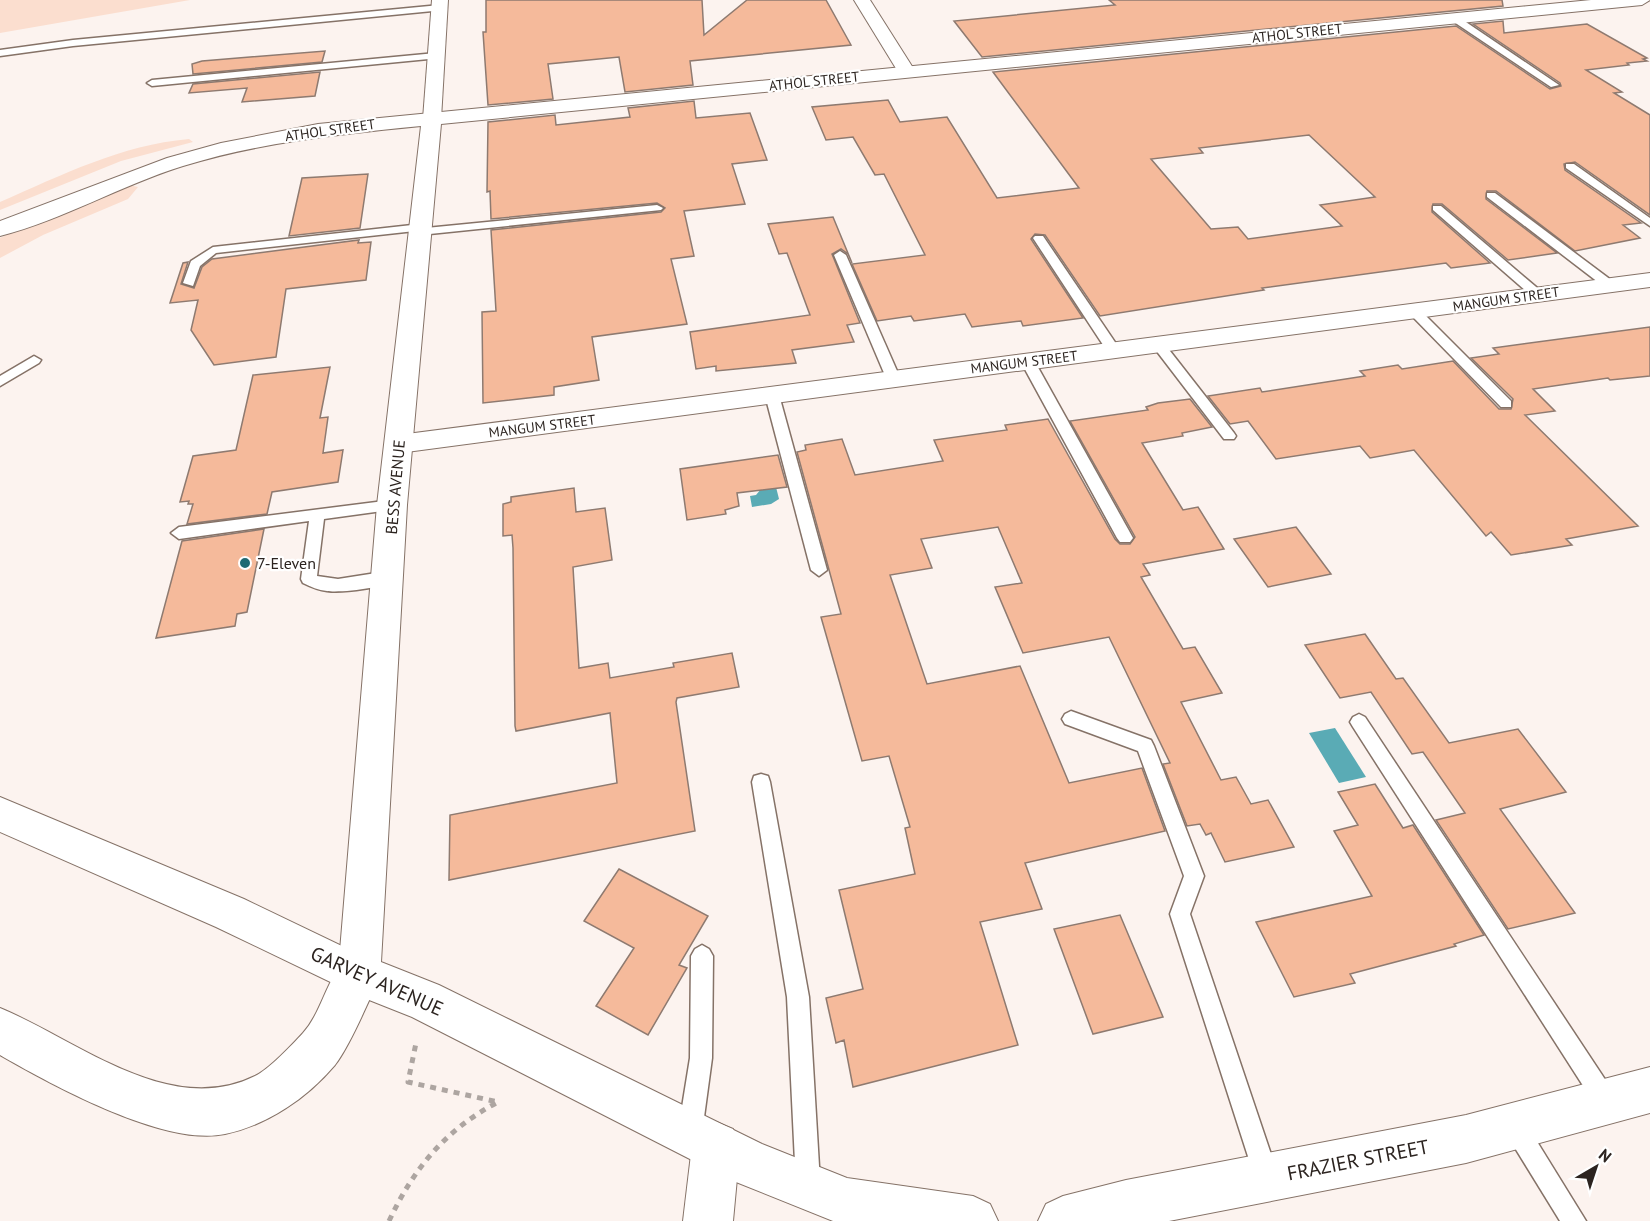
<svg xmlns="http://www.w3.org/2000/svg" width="1650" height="1221" font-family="'PT Sans',sans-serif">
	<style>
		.green { fill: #fbdecf }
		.water { fill: #5aabb5 }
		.building { fill: #f5ba9b; stroke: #8e7a70; stroke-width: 1.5; fill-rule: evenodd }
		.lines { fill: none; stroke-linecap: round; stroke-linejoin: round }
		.lane-casing { stroke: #857267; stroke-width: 3 }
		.street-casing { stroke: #857267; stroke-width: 2 }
		.secondary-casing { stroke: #857267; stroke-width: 2 }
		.highway-casing { stroke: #857267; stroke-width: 2 }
		.path { stroke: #ada5a1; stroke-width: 5; stroke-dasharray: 6 6; stroke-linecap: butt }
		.lane { fill: #fff; fill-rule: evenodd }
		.street { fill: #fff; fill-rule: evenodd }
		.secondary { fill: #fff; fill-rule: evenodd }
		.highway { fill: #fff; fill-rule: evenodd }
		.poi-dot { fill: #1f6a73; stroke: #fff; stroke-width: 2 }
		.labels { text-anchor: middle; stroke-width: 4.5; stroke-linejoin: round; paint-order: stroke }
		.far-street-label { font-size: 14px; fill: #2c2420; stroke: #fff }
		.street-label { font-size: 16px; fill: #2c2420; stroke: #fff }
		.poi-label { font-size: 16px; fill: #2c2420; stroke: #fff; text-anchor: start }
		.near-street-label { font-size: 20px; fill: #2c2420; stroke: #fff }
	</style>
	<rect width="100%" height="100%" fill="#fcf3ef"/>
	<g class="green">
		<path d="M0,0h190l-190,33z"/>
		<path d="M189,139l4,3 -72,19 -121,49v-8c62,-27 121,-57 189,-63z"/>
		<path d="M129,185l9,2 -10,12 -85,36 -43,23v-20l26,-13z"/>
	</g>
	<g class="water">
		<path d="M773,475l6,24 -8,5 -19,3 -2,-11 6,-1z"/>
		<path d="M1335,728l31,49 -27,6 -30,-50z"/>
	</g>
	<g class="building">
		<path d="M486,0h216l2,35 43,-35h79l25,45 -161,16 3,24 -68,7 -6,-35 -71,7 5,35 -65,6 -5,-73h3z"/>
		<path d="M1109,0h393l1,6 -521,51 -28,-36 161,-16z"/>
		<path d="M1503,21l1,12 83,-9 60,34 -4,1 4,2 -20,2 2,2 -43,5 36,22 -8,1 36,22v100l-75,-53 -11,2 1,6 76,53 -18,2 17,13 -65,13 -79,-60h-9l-1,8 71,54 -49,7 -66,-56h-9l-1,8 58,51 -39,5 -5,-5 -184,25 2,2 -164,26 -55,-81 -10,-1 -4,5 52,79 -60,8 -2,-5 -49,6 -7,-13 -51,7 -3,-5 -34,5 -25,-57 73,-9 -41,-81 -9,1 -22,-38 -27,3 -14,-33 76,-7 12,22 47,-5 50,81 82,-10 -86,-116 463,-46 94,63 11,-3 -1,-3 -87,-59zM1309,135l66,62 -55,8 22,21 -94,13 -10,-12 -27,2 -60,-70 52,-6 -4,-5z"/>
		<path d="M325,51l-3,11 -129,12 -1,-10 10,-3z"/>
		<path d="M320,72l-5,24 -73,6 5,-14 -58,5 4,-9z"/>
		<path d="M694,101l2,17 54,-5 17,47 -35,4 13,40 -61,7 10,45 -23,3 16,65 -95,13 7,43 -45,7v8l-71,8 -1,-91 14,-1 -5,-81 170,-18 4,-4 -8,-5 -166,16 -1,-28 -3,1 1,-70 67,-7 1,10 74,-8 -2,-9z"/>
		<path d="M368,174l-8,54 -71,8 13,-58z"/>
		<path d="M833,217l19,46 -4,-9 -7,-5 -9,5 28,69 -13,2 7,17 -62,8 4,13 -80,8v-5l-20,3 -6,-37 120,-17 -23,-62 -8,1 -11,-30z"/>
		<path d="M359,240l-1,3 13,-1 -5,38 -80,9 -10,68 -62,8 -23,-35 7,-30 -28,3 13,-40 5,-1 -7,22 13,4 8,-21 10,-8z"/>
		<path d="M1650,327v49l-40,4 -2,-2 -75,11 22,22 -30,4 113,111 -72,13 6,6 -61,10 -20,-23 -5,4 -72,-86 -44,8 -10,-12 -84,13 -28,-38 -18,3 -22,-28 52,-8 2,4 103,-16 -5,-5 38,-6 4,4 51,-8 46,48h12l2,-10 -42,-41 28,-4 -6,-6z"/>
		<path d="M330,367l-10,51 8,-1 -5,36 20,-3 -5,32 -66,10 -5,22 -80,10 6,-20h-5l1,-3 -9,1 13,-46 43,-6 17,-75z"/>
		<path d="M1190,399l22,28 -30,6 1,3 -41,7 41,67 15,-3 26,42 -81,15 7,11 -9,2 42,72 12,-2 27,46 -41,9 40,78 15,-3 15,27 17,-4 26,47 -69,15 -14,-29 -5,2 -6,-11 -13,2 -24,-62 7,-1 -61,-126 -86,16 -28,-66 27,-4 -24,-56 -77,12 11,29 -42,7 37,109 93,-18 49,117 73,-15 23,63 -140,32 17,46 -62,13 38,123 -165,42 -9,-47 -8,3 -10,-45 37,-9 -24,-99 76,-16 -10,-46 5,-1 -21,-71 -27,5 -41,-144 20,-3 -44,-162 9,-2 -1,-5 37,-6 13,36 88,-14 -9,-21 73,-10 -2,-5 43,-6 67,120 5,5h10l5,-7 -65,-116 78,-11 -2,-3 12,-4z"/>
		<path d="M778,455l9,32 -50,6 2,13 -14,4 1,4 -39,6 -7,-51z"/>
		<path d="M574,488l2,24 29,-4 7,52 -39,7 6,101 29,-5 2,15 64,-11 -1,-4 59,-10 7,34 -62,11 -1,4 19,129 -246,49 1,-65 167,-32 -7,-70 -94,18 -1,-5 -2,-178 -1,-13 -9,1v-32l8,-2v-5z"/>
		<path d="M1296,527l35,47 -63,13 -34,-48z"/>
		<path d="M264,529l-17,83 -10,2 -2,12 -79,12 26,-97z"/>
		<path d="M1365,634l31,45 7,-1 46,65 69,-14 48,63 -66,17 75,104 -67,16 -72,-109 29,-7 -42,-61 -11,2 -41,-62 -31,6 -35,-53z"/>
		<path d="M1375,784l28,44 10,-3 71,110 -30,9 2,2 -106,28 5,9 -61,14 -38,-75 116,-26 -38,-65 24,-6 -20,-33z"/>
		<path d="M619,869l89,47 -29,49 8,3 -39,67 -52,-29 38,-58 -50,-27z"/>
		<path d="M1120,915l43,102 -70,17 -39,-105z"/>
	</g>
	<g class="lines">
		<g class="lane-casing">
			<g id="lane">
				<path d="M440,5l3,5 -370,36 -73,10v-6l73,-10z"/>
				<path d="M1451,16h6l102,69 -8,2 -100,-67z"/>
				<path d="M436,53l3,1v4l-287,28 -5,-3 5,-3z"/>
				<path d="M1566,164h8l76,54v8l-84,-58z"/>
				<path d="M1487,193h8l120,90v6h-8l-120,-92z"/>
				<path d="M657,205l6,3 -2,2 -241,25 -5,-4 -199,22 -16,13 -7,20 -10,-3 8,-22 22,-14 208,-23 5,4z"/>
				<path d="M1433,206h8l101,86v6h-8l-101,-88z"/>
				<path d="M1035,236h8l78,115 -2,3h-10l-76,-116z"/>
				<path d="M840,251l6,4 55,125 -2,3 -5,1 -7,-4 -53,-125z"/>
				<path d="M1414,307l4,1 93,93v6h-10l-91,-93 -2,-3z"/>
				<path d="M1158,341l5,1 71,91 2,3 -2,3h-10l-72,-94z"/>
				<path d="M34,356l7,4 -2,3 -39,23v-10z"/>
				<path d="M1028,358l7,4 98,176 -3,4h-10l-3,-4 -96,-176z"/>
				<path d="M772,391l7,4 48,175 -8,6 -8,-6 -46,-175z"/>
				<path d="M392,500l5,1 3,4 -3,4 -73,10 -7,57 21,3 51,-8 8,6c-6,11 -57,16 -70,14 -9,-1 -16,-4 -24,-8l-2,-4 8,-58 -130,18 -8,-6 8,-6z"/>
				<path d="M1071,711l80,29 3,6 50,130 -14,38 88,261 -3,9 -9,3 -9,-3 -3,-9 -84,-261 14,-38 -46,-125 -73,-27 -3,-5 3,-5z"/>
				<path d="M1359,714l6,3 249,376 4,8 -4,8 -8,4 -8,-4 -245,-382 -3,-5 3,-5z"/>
				<path d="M761,774l7,2 2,6 39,215 11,186 -3,9 -9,3 -9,-3 -3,-9 -9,-186 -35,-215 2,-6z"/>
				<path d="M702,945l7,4 4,7 -1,102 -10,74 -4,8 -8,4 -8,-4 -4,-8 12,-74 1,-102 4,-7z"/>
				<path d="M1515,1115l8,4 63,102h-26l-53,-86 -4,-8 4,-8z"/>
			</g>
		</g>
		<g class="street-casing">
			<g id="street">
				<path d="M432,0h16l-7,119 -9,6 -9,-6z"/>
				<path d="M854,0h16l45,71 -3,4h-12z"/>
				<path d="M1650,273v14l-1251,166 -10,-2 -4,-7 4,-7 10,-2z"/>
				<path d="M0,797l244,102 129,62 6,14 -6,14 -14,6 -14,-6 -129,-62 -216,-95z"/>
			</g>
		</g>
		<g class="secondary-casing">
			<g id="secondary">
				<path d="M1591,0h59l-8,5 -1201,119 -34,381 -26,457 58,23 323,159 85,34 126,18 17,8 8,17h-165l-102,-41 -319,-163 -68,-27 -6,-15 39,-470 44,-379c-80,8 -160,16 -238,40 -62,19 -120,54 -183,70v-15l167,-63 54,-15 97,-19z"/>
				<path d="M1650,1067v46l-184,50 -297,58h-131l8,-17 17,-8 63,-16 340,-65z"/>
			</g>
		</g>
		<g class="highway-casing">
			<g id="highway">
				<path d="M359,954l15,6 6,15c-9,22 -31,72 -45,90 -28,33 -67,60 -110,69 -60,13 -173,-49 -225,-79v-47c76,31 169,111 255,68 13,-6 37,-31 48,-43 18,-20 23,-51 40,-71 3,-5 11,-6 16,-8z"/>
				<path d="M716,1122l17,7 7,17 -7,75h-50l9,-75 7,-17z"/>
			</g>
		</g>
		<path class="path" d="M389,1221c25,-53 56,-91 109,-119l-90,-20 8,-39"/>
		<use href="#lane" class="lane"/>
		<use href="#street" class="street"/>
		<use href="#secondary" class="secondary"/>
		<use href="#highway" class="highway"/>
	</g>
	<circle class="poi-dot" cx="245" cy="563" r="6"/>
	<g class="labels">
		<g class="far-street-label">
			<text transform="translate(1297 33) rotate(-6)" y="5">ATHOL STREET</text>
			<text transform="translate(814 81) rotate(-6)" y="5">ATHOL STREET</text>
			<text transform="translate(330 130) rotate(-8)" y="5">ATHOL STREET</text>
			<text transform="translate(1506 299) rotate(-8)" y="5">MANGUM STREET</text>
			<text transform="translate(1024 362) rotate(-7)" y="5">MANGUM STREET</text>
			<text transform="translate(542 426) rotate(-7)" y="5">MANGUM STREET</text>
		</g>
		<g class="street-label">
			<text transform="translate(395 487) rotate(-85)" y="6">BESS AVENUE</text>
		</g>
		<g class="poi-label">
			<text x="257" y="569">7-Eleven</text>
		</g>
		<g class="near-street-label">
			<text transform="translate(377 981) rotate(24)" y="7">GARVEY AVENUE</text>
			<text transform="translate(1358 1160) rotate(-11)" y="7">FRAZIER STREET</text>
		</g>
	</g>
	<g transform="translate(1596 1167) rotate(39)" stroke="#ffffff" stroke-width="4.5" paint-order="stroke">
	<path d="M0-4.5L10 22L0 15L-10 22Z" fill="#2c2420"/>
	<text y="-9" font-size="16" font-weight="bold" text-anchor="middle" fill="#2c2420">N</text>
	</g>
</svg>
